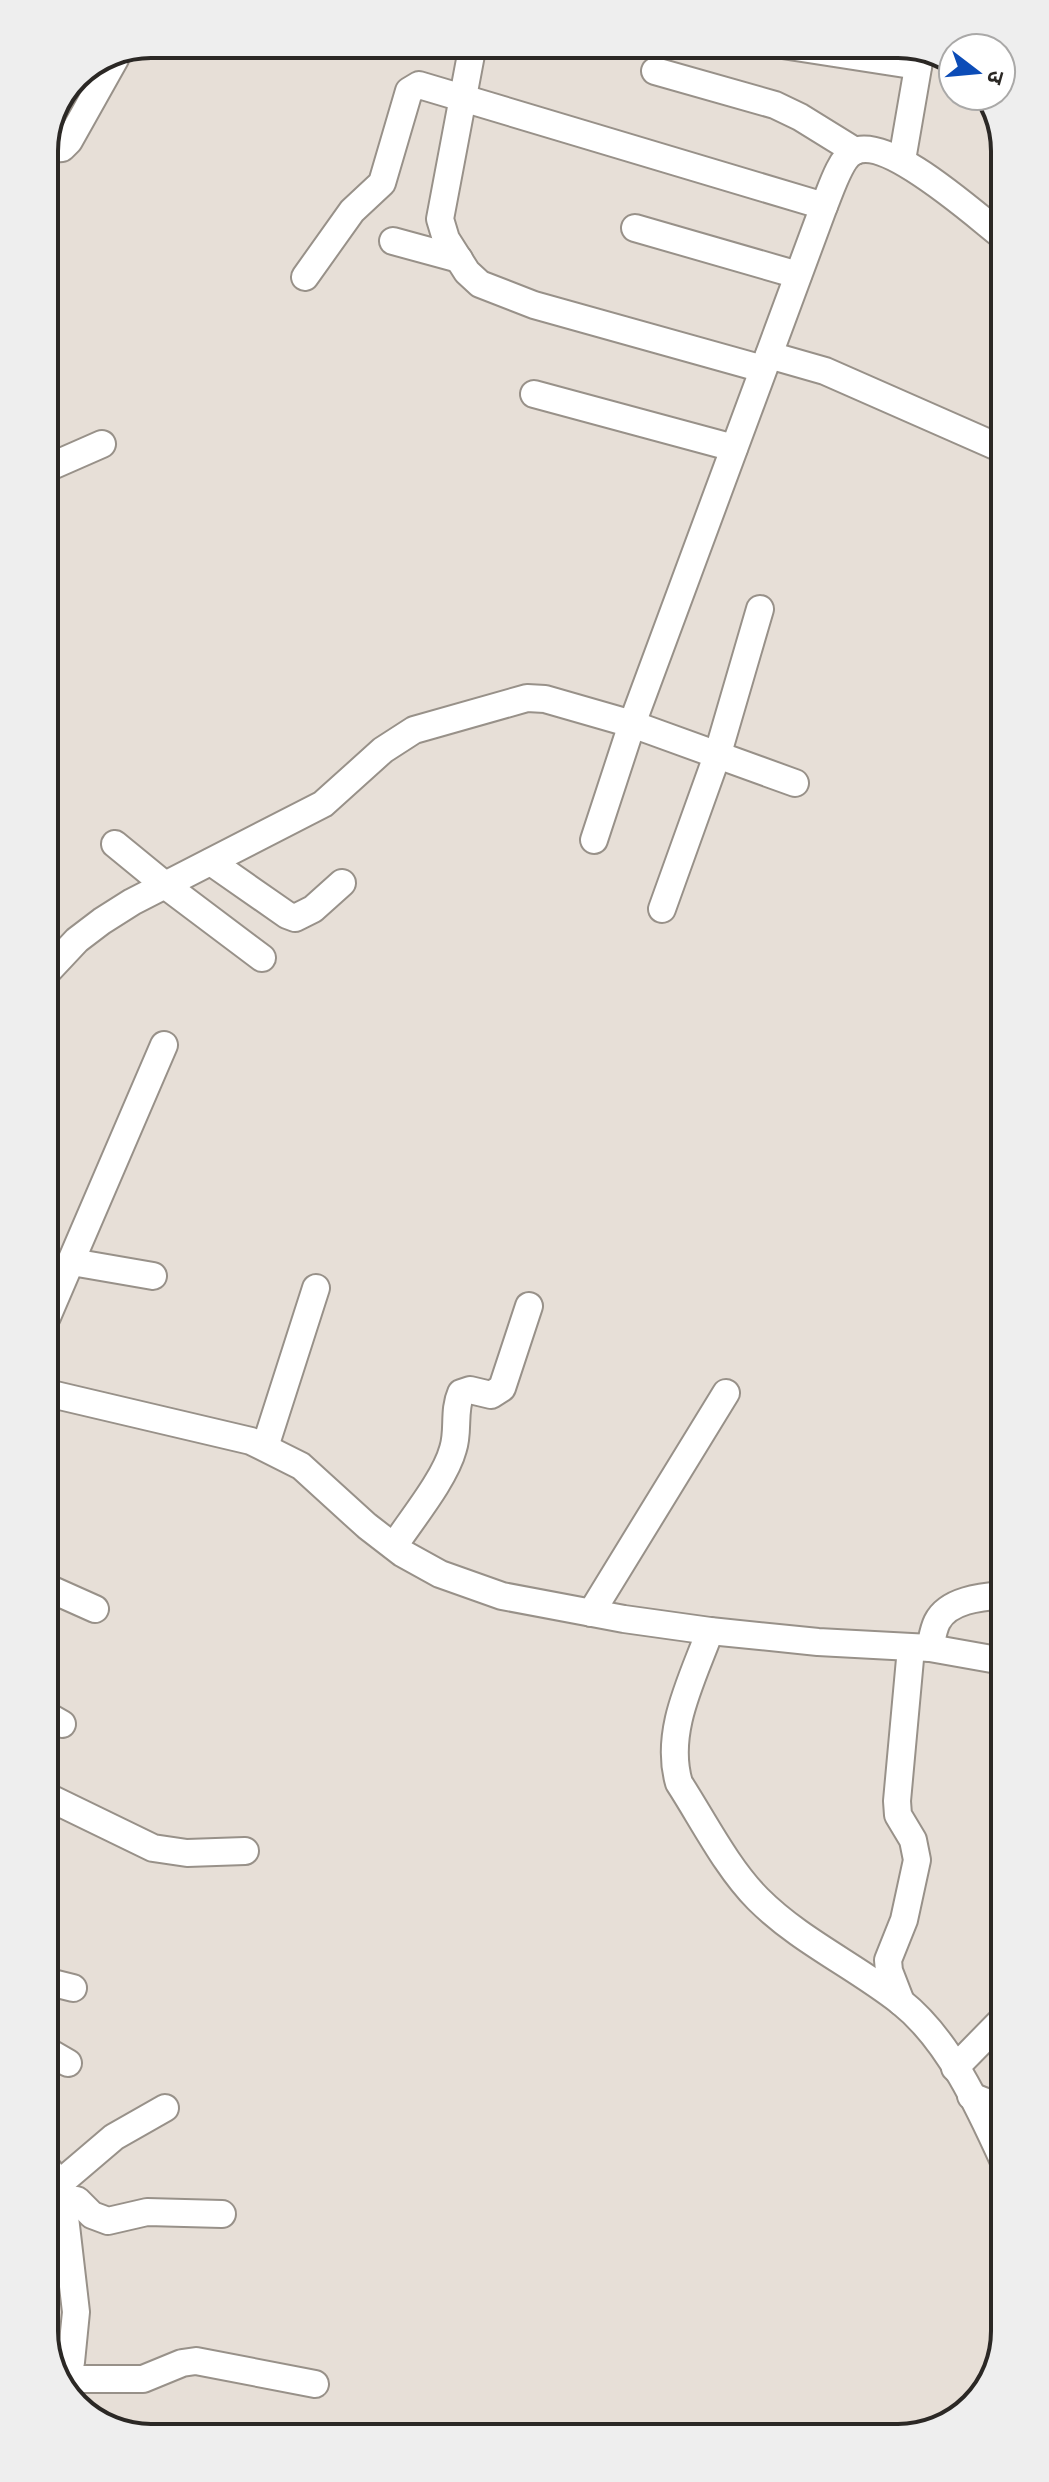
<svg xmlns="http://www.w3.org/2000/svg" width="1049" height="2482" font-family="Quicksand,'Noto Sans Devanagari',sans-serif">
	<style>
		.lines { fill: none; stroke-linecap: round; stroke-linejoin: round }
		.minor-casing { stroke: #989189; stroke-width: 30 }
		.minor { stroke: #fff; stroke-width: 26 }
		.rim { fill: none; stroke: #2b2825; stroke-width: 4 }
	</style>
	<rect width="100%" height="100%" fill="#e7dfd7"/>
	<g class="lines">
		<g class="minor-casing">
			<g id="minor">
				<path d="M473,44l-33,175 6,20 21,33 13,12 54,21 229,64"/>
				<path d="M776,44l142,22"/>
				<path d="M655,71l120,34 25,12 55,34"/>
				<path d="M44,146l6,3 12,-1 7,-7 46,-82"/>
				<path d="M902,160l19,-110"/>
				<path d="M635,228l163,47"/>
				<path d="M393,241l66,18"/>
				<path d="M305,277l47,-66 30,-28 27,-92 10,-6 405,121"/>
				<path d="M769,355l56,16 175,77"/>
				<path d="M534,394l200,54"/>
				<path d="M45,469l57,-25"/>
				<path d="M594,840l38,-116 192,-518c6,-14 16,-47 29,-54 33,-18 120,61 147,82"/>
				<path d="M115,844l50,41 97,73"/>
				<path d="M211,862l76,53 8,3 18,-9 29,-26"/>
				<path d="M662,909l56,-156 42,-144"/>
				<path d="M46,973l31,-33 25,-19 30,-19 191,-98 60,-54 31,-20 113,-32 18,1 87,25 163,59"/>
				<path d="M72,1262l81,14"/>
				<path d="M47,1317l117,-272"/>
				<path d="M47,1393l204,48 50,25 66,60 35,27 38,21 62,22 122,23 86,12 108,11 112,6 73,13"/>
				<path d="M265,1447l51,-159"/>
				<path d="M394,1546c17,-26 51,-67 59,-97 6,-18 0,-38 8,-56l9,-3 21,5 11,-7 27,-82"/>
				<path d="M48,1588l47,21"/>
				<path d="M591,1613l135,-220"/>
				<path d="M710,1631c-18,49 -46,101 -31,152 24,37 48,85 79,116 42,42 96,66 143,103 48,38 79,107 104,162"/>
				<path d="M930,1648c2,-8 3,-18 7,-26 11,-22 44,-25 66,-27"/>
				<path d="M48,1716l14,8"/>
				<path d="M48,1797l105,51 34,5 58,-2"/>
				<path d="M49,1982l24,6"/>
				<path d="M901,2002l-12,-31 -1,-11 16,-40 13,-60 -4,-20 -15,-25 -1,-14 14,-153"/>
				<path d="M49,2052l19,11"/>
				<path d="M955,2068l49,-50"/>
				<path d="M971,2096l33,13"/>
				<path d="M49,2170l13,21 14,121 -5,50 -7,22"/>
				<path d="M60,2183l54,-46 51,-29"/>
				<path d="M63,2198l14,2 15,15 16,6 39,-9 75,2"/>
				<path d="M65,2379h78l39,-16 14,-2 119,23"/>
			</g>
		</g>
		<use href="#minor" class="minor"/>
	</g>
	<path d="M0 0H1049V2482H0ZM151 58H898A93 93 0 0 1 991 151V2331A93 93 0 0 1 898 2424H151A93 93 0 0 1 58 2331V151A93 93 0 0 1 151 58Z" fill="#eee" fill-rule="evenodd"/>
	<path class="rim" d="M151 58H898A93 93 0 0 1 991 151V2331A93 93 0 0 1 898 2424H151A93 93 0 0 1 58 2331V151A93 93 0 0 1 151 58Z"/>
	<g transform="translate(977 72) rotate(106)"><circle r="38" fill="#ffffff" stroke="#aaa9a8" stroke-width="2"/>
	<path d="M0-6L14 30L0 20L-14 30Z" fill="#0c4cb7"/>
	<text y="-12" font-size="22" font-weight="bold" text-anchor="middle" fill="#2b2825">उ</text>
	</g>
</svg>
